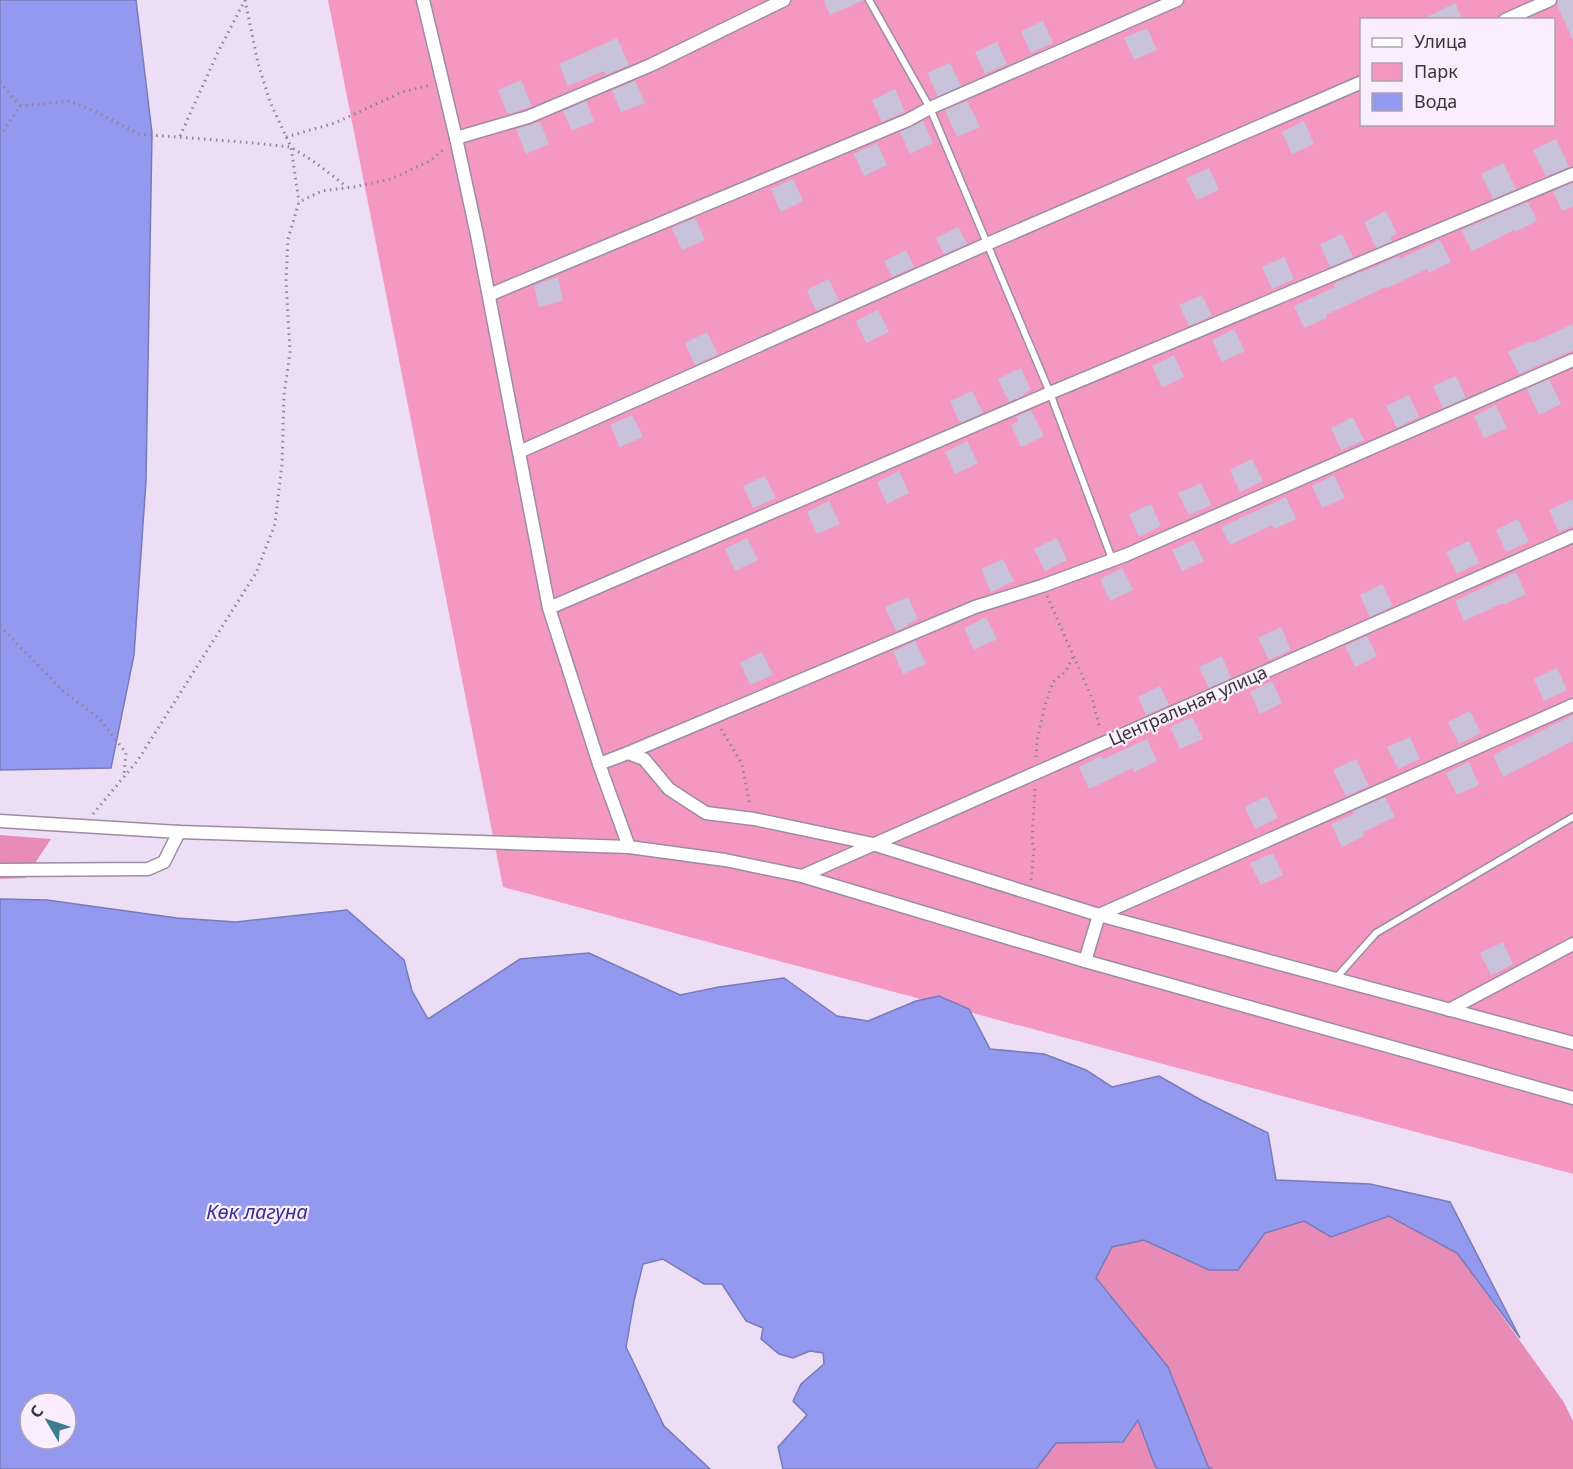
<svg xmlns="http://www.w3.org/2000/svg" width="1573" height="1469" font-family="'Noto Sans',sans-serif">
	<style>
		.green { fill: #f597c3; fill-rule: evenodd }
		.forest { fill: #e88bb6 }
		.water { fill: #9299ee; stroke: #777bb9; stroke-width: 1.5; fill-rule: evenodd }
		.building { fill: #c8c2da }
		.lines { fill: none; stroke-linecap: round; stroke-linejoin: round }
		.service-casing { stroke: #9b8da1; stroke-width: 9 }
		.minor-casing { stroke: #9b8da1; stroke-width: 15 }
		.path { stroke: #8f8595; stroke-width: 3; stroke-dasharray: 1.5 4.5; stroke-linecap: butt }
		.service { stroke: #fff; stroke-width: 6 }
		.minor { stroke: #fff; stroke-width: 12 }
		.labels { text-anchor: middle; stroke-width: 4.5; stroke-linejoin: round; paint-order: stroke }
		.street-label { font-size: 18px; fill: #39343c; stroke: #f9edff }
		.water-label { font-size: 20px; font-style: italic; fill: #352d8f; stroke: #f9edff }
	</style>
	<rect width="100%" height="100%" fill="#eddef5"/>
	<path class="green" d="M328,0h1245v1174l-1070,-287zM1362,20h192v104h-192z"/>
	<g class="forest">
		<path d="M0,835l51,4 -26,39 -25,1z"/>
		<path d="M1389,1216l68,37 106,148 10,20v48h-361l-4,-3 -112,-188 16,-31 32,-7 65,30h29l27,-37 39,-12 28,16z"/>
		<path d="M1138,1419l17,47 3,3h-122l20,-26 66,-1z"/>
	</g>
	<g class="water">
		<path d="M0,0h136l16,133 -6,348 -12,174 -23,113 -111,2z"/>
		<path d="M0,899l47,1 130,18 59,4 111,-12 57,50 8,31 16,28 92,-60 69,-6 91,42 39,-8 65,-9 53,38 31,5 48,-20 23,-5 30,13 21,40 54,5 42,16 26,17 47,-11 42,24 67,33 8,47 94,4 80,18 70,136 -63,-85 -68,-37 -58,21 -27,-16 -39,12 -27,37h-29l-65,-30 -32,7 -16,31 72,89 40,99 4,3h-54l-3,-3 -17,-46 -15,22 -67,1 -20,26h-253l-5,-22 29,-32 -14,-14 8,-17 23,-20 -1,-11 -13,-2 -17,7 -14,-4 -18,-15 2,-11 -17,-7 -24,-37h-18l-41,-25 -20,5 -9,37 -8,46 38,79 46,43h-710zM30,1403h36v36h-36z"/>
	</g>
	<g class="building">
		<path d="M824,0h40l-34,15z"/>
		<path d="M1558,0h15v40l-16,-35z"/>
		<path d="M1455,3l8,17h-42z"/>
		<path d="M1043,21l10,22 -22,10 -10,-22z"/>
		<path d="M1147,28l10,22 -23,10 -10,-22z"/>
		<path d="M617,38l12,27 -23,10 -2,-4 -36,15 -9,-22z"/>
		<path d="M997,42l10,22 -22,10 -10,-22z"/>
		<path d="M950,63l11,23 -23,10 -11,-23z"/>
		<path d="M521,80l11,26 -22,8 -1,-2 -2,1 -9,-23z"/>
		<path d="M635,81l10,22 -24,9 -9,-22z"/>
		<path d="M895,89l10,23 -23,10 -10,-22z"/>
		<path d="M586,101l8,20 -22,10 -9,-20z"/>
		<path d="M967,101l13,26 -23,10 -12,-27z"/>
		<path d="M923,121l10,22 -23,11 -10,-22z"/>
		<path d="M1304,121l10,23 -22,10 -10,-22z"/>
		<path d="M540,122l9,22 -23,10 -10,-25z"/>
		<path d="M1556,139l13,28 -23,9 -13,-26z"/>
		<path d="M877,143l10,22 -23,11 -10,-22z"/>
		<path d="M1503,163l13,26 -23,10 -12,-25z"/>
		<path d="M1209,168l10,22 -22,10 -11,-22z"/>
		<path d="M793,179l10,22 -22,11 -10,-23z"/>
		<path d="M1573,183v23l-11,5 -9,-20z"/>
		<path d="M1528,202l9,19 -22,11 -1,-2 -42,21 -11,-21z"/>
		<path d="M1386,211l11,23 -7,3 2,4 -16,7 -12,-26z"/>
		<path d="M695,218l10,22 -23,10 -10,-22z"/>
		<path d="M958,227l9,17 -23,10 -8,-16z"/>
		<path d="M1342,234l11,23 -23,10 -10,-23z"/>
		<path d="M1440,240l11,22 -23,11 -1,-4 -40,19 -1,-1 -60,28 1,3 -23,10 -10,-22 41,-19 -2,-2 4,-3 23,-10 1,1 38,-17 1,3z"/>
		<path d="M906,250l8,17 -22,10 -8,-16z"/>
		<path d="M1284,257l10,22 -22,10 -10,-22z"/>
		<path d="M558,277l5,24 -24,6 -5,-22z"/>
		<path d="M829,279l10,22 -23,10 -9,-21z"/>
		<path d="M1202,295l10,21 -23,10 -10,-21z"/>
		<path d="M878,310l11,22 -23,11 -10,-22z"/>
		<path d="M1573,324v26l-54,24 -11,-22 23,-11 1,2z"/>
		<path d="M1234,329l11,22 -23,11 -10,-22z"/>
		<path d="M707,332l11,22 -23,11 -10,-22z"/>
		<path d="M1174,355l10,22 -22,11 -10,-22z"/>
		<path d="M1021,368l10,22 -8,4 1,1 -15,7 -11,-23z"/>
		<path d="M1456,376l10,22 -23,10 -10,-22z"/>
		<path d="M1549,379l12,25 -22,11 -12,-26z"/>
		<path d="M972,391l11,22 -23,10 -10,-22z"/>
		<path d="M1409,395l10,22 -22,11 -11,-22z"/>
		<path d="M1496,405l11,23 -23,10 -10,-22z"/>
		<path d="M1031,410l13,26 -23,11 -10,-22 7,-4 -2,-4z"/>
		<path d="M632,415l11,22 -23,10 -10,-22z"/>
		<path d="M1353,417l11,23 -23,10 -10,-22z"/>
		<path d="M967,441l11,22 -23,11 -10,-22z"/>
		<path d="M1252,459l11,22 -23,11 -10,-22z"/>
		<path d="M899,471l10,22 -22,11 -10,-22z"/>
		<path d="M1334,475l11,23 -23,10 -10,-22z"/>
		<path d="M765,476l11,22 -23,10 -10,-22z"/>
		<path d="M1201,483l10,22 -22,10 -11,-22z"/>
		<path d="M1286,497l10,22 -22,10 -2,-4 -42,20 -9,-18z"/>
		<path d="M1573,499v27l-14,6 -10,-22z"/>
		<path d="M829,501l11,23 -23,10 -10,-22z"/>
		<path d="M1151,504l10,22 -22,11 -10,-23z"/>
		<path d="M1518,519l11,23 -23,10 -10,-22z"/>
		<path d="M747,538l11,22 -23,11 -10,-22z"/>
		<path d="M1057,538l10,22 -22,11 -11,-22z"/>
		<path d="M1194,540l10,21 -22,10 -10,-21z"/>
		<path d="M1469,541l10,22 -22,11 -11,-22z"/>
		<path d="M1003,559l11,22 -23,11 -10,-23z"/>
		<path d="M1122,568l11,22 -23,11 -10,-22z"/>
		<path d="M1516,572l10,22 -22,11 -1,-2 -39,18 -9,-20z"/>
		<path d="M1382,584l11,22 -23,11 -10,-22z"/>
		<path d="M908,597l10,22 -11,5 1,2 -12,5 -11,-24z"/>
		<path d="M986,617l11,22 -23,11 -10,-22z"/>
		<path d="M1281,627l10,23 -22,10 -11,-22z"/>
		<path d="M1367,636l10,20 -22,11 -10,-21z"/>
		<path d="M915,641l11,23 -23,10 -10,-22z"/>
		<path d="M762,652l11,23 -23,10 -10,-22z"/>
		<path d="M1222,656l9,22 -22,10 -10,-21z"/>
		<path d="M1557,668l10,22 -23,11 -10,-22z"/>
		<path d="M1272,681l10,22 -22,11 -10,-22z"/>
		<path d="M1160,686l9,19 -23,10 -8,-18z"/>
		<path d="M1470,711l11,22 -22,11 -11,-22z"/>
		<path d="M1573,715v26l-70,36 -10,-22z"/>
		<path d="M1192,717l11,22 -23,10 -10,-22z"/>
		<path d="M1410,737l10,22 -22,10 -11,-22z"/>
		<path d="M1147,739l10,22 -23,11 -1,-4 -44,21 -10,-22 22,-11 2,3z"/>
		<path d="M1356,759l13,27 -23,10 -13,-26z"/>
		<path d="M1469,762l10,23 -22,10 -11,-22z"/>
		<path d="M1267,796l11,22 -23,11 -10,-22z"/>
		<path d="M1385,797l10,20 -32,15 1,4 -22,11 -11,-23 23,-10 -1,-3z"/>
		<path d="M1273,853l10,22 -22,10 -11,-22z"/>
		<path d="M1503,942l10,22 -22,11 -11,-22z"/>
	</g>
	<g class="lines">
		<g class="service-casing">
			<g id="service">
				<path d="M869,0l61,108 120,285 62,166"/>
				<path d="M1335,979l41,-46 197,-116"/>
			</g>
		</g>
		<g class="minor-casing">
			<g id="minor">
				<path d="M423,0l33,138 21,97 72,373 50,156 30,83"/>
				<path d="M1505,20l45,-20"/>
				<path d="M456,138l72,-21 123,-52 133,-65"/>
				<path d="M489,295l419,-175 22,-12 247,-108"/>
				<path d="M519,452l468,-208 375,-162"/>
				<path d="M549,608l501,-215 523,-219"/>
				<path d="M628,753l16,6 25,30 37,24 48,6 119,25 226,71 474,128"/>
				<path d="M599,764l29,-11 347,-146 67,-21 84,-31 447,-195"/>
				<path d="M0,821l179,11 450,15 96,13 77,16 283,85 488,137"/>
				<path d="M0,870l148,-1 16,-7 15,-30"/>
				<path d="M802,876l771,-340"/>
				<path d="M1085,961l14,-46 474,-210"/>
				<path d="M1449,1010l124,-66"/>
			</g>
		</g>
		<g class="path">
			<path d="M245,0l13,63 12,39 21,45 8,55"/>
			<path d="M0,82l20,24"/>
			<path d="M0,136l20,-30 50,-5 26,11 43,22 115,9 37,4 25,16 31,24"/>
			<path d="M180,136l38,-84 26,-50"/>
			<path d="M286,137l49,-14 67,-31 29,-7"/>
			<path d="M1047,596l45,102 8,31"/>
			<path d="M0,626l65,67 34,25 27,35 -2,22"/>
			<path d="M721,729l21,35 8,42"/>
			<path d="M1036,757l1,-16 8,-36 8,-23 13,-11 7,-14"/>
			<path d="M93,814l45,-54 118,-187 19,-49 7,-60 2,-69 6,-43 -4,-71 2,-42 11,-37 23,-11 32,-4 37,-8 39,-18 14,-12"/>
			<path d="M1031,880l3,-31 -2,-8 3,-53"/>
		</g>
		<use href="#service" class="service"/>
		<use href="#minor" class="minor"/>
	</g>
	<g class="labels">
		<g class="street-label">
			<text transform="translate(1188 706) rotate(-24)" y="6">Центральная улица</text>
		</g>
		<g class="water-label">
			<text x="257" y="1219">Көк лагуна</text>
		</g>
	</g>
	<rect x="1360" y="18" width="195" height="108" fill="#f9edff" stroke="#aca3b1" stroke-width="1.5"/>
	<rect x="1372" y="38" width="30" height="9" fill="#ffffff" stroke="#aca3b1" stroke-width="1.5"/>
	<text x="1414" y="48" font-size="18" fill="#39343c">Улица</text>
	<rect x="1372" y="63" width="30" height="18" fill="#f597c3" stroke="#aca3b1" stroke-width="1.5"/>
	<text x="1414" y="78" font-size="18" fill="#39343c">Парк</text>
	<rect x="1372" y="93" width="30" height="18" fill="#9299ee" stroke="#aca3b1" stroke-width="1.5"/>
	<text x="1414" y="108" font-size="18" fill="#39343c">Вода</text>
	<g transform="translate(48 1421) rotate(309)"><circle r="28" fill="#f9edff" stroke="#aca3b1" stroke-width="1.5"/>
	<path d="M0-4.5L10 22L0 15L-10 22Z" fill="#3e7b91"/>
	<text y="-9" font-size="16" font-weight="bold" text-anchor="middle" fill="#39343c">С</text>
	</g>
</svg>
